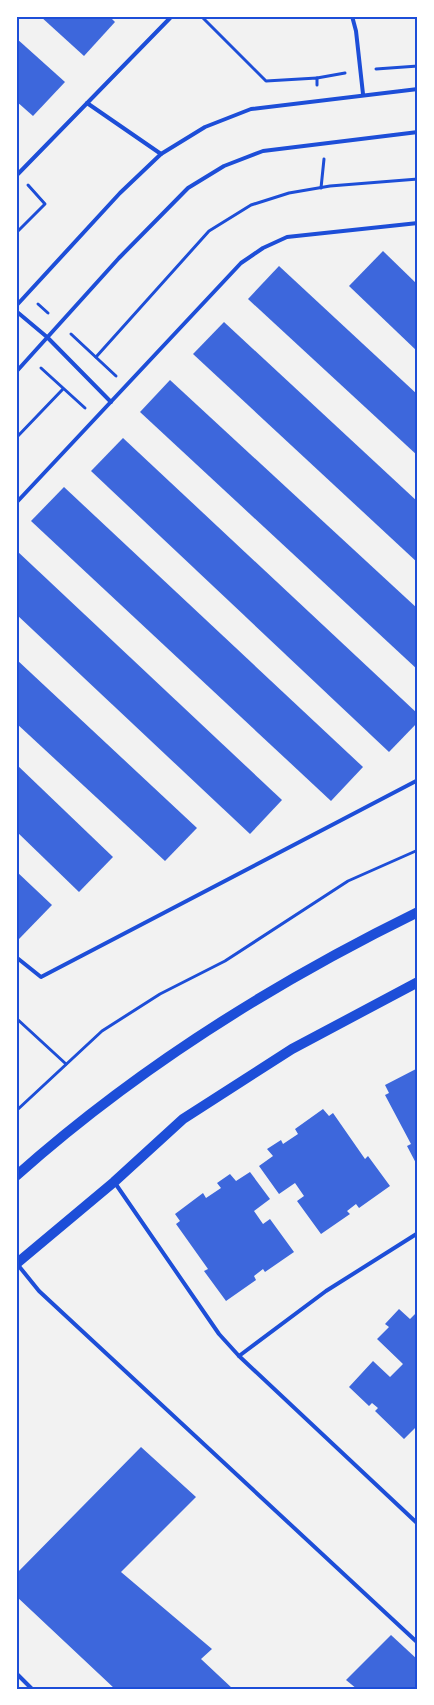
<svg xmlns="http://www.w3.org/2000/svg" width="434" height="1705" font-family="Mulish,sans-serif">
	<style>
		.building { fill: #3d67dc }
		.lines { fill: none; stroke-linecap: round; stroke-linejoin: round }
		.path { stroke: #1d4ed8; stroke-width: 3 }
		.service { stroke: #1d4ed8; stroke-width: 4 }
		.secondary { stroke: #1d4ed8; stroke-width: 10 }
		.neatline { fill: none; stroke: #1d4ed8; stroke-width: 2 }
	</style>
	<rect width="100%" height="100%" fill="#f2f2f2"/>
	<g class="building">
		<path d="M40,16h69l6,6 -31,34z"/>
		<path d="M16,38l49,44 -32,34 -17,-15z"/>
		<path d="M383,251l35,34v67l-69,-66z"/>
		<path d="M279,266l139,129v61l-170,-157z"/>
		<path d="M224,322l194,180v61l-225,-209z"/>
		<path d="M170,380l248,229v61l-278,-258z"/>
		<path d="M123,438l295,276v8l-29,30 -298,-281z"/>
		<path d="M64,487l299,280 -32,34 -300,-280z"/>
		<path d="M16,550l266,250 -32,34 -234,-220z"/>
		<path d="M16,659l181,169 -32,33 -149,-138z"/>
		<path d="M16,764l97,93 -34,35 -63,-61z"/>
		<path d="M16,871l36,34 -33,34 -3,-3z"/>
		<path d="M416,1069l2,3v95l-11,-21 4,-2 -26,-49 4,-2 -4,-8z"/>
		<path d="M323,1109l6,7 4,-3 32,46 3,-3 22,30 -31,22 -3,-4 -9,7 3,3 -29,20 -24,-33 7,-5 -9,-13 -16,11 -20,-28 14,-10 -6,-7 14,-9 2,4 15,-10 -3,-5z"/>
		<path d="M250,1172l20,27 -16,12 9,13 7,-5 24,33 -29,20 -2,-3 -9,7 2,4 -30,21 -22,-30 4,-2 -32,-45 4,-3 -5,-7 28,-21 3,5 15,-10 -4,-5 13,-9 6,7z"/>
		<path d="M399,1309l11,10 6,-6 2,2v110l-14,14 -29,-28 3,-3 -6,-5 -3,3 -20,-19 24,-26 17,16 13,-13 -26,-25 12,-12 -4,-3z"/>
		<path d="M141,1447l55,50 -75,75 91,77 -11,10 32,30h-118l-99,-93v-22z"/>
		<path d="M391,1635l27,25v29h-61l-11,-9z"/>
	</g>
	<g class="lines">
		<g class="path">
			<path d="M201,16l65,65 51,-3v7"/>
			<path d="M376,69l42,-3"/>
			<path d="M317,78l28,-5"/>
			<path d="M321,188l3,-29"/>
			<path d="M16,233l29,-29 -17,-19"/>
			<path d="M38,304l10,9"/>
			<path d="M71,334l45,42"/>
			<path d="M96,357l113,-126 42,-26 38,-12 41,-7 88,-7"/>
			<path d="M41,368l44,40"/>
			<path d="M16,438l47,-49"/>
			<path d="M16,1018l50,46"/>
			<path d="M16,1111l86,-80 58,-37 65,-33 123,-80 70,-31"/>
		</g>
		<g class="service">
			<path d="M352,16l4,15 7,63"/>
			<path d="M87,103l74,51"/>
			<path d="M16,176l156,-160"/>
			<path d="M16,306l104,-113 41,-39 44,-27 46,-18 167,-20"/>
			<path d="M16,311l31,26 64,65"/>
			<path d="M16,372l103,-114 69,-70 36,-22 39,-15 155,-19"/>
			<path d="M16,503l225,-240 22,-15 24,-11 131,-14"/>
			<path d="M16,957l25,20 377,-197"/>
			<path d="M115,1183l104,151 20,22"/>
			<path d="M418,1233l-92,58 -87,65 179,168"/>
			<path d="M18,1265l21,26 379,352"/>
			<path d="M16,1673l16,16"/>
		</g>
		<g class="secondary">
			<path d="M16,1176c119,-106 259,-194 402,-264"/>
			<path d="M16,1264l98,-82 69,-63 109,-70 126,-67"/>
		</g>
	</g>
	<rect width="434" height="1705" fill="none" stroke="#ffffff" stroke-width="35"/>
	<rect x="18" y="18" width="398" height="1670" class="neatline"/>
</svg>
